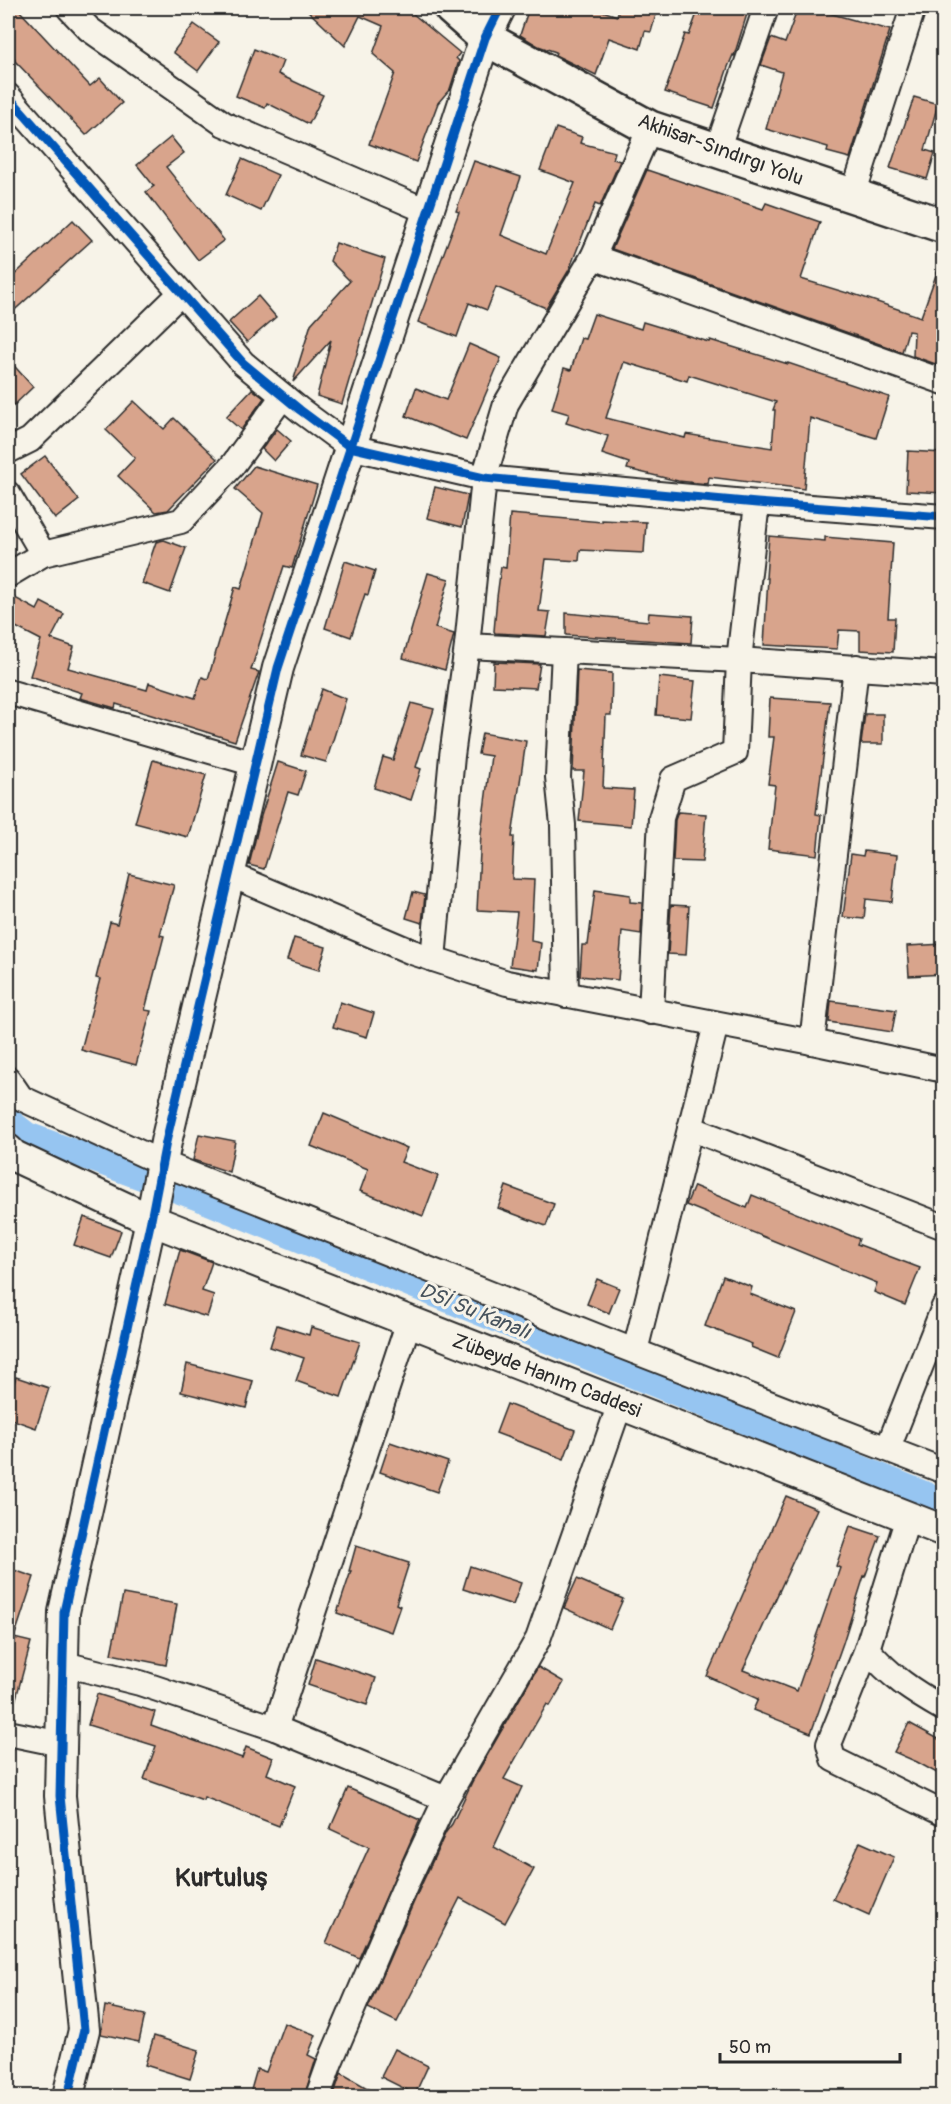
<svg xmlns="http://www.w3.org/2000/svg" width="951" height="2104" font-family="Pangolin,sans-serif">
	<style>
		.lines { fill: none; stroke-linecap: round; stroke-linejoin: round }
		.canal { stroke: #96c5f1; stroke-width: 26 }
		.building { fill: #d8a48c; stroke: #2b2b2b; stroke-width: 1.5; fill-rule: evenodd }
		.minor-casing { stroke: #2b2b2b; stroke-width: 28 }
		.tertiary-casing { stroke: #2b2b2b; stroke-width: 34 }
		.secondary-casing { stroke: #2b2b2b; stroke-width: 38 }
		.minor { stroke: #f7f3e8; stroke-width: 24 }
		.tertiary { stroke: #f7f3e8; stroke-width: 30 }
		.secondary { stroke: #f7f3e8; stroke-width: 33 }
		.cycleway-casing { stroke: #f7f3e8; stroke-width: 13 }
		.cycleway { stroke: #0057b8; stroke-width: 9 }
		.labels { text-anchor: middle; stroke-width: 6; stroke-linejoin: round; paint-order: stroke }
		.street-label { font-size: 20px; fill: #2b2b2b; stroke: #f7f3e8 }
		.water-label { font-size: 21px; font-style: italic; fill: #46525c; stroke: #f7f3e8 }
		.district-label { font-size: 26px; font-weight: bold; fill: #2b2b2b; stroke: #f7f3e8 }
	</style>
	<rect width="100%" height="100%" fill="#f7f3e8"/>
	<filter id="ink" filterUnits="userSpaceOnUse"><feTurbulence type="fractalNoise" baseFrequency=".0167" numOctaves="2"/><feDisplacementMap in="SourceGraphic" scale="12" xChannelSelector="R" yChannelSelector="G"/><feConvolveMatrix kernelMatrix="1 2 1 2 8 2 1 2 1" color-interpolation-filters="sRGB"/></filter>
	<g filter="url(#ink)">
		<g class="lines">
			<path class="canal" d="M8,1120l19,15 172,63 745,304"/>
		</g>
		<g class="building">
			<path d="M8,8h9l73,78 10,-8 22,25 -36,32 -72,-75 1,-1 -7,-9z"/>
			<path d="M305,8h101l54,45 -4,5 3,3 -9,28 -12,14 -22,59 -47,-18 26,-71 -22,-19 10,-28 -23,-10 -15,30z"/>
			<path d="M529,8h65l23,8 2,-8h39l-7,24 -6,-1 -5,18 -31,-11 -13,37 -41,-20 1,-3 -18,-6 -18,-11z"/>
			<path d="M699,8h30l18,6 -13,42 -1,-1 -5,12 -14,41 -49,-16 20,-58 4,1z"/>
			<path d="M798,8h29l-2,4 65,18 -40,128 -23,-6 1,-5 -62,-18 16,-57 -21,-7 10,-27 14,5z"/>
			<path d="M194,24l25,18 -21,29 -25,-19z"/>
			<path d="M254,49l29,12 -5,13 45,21 -14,29 -42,-21 -2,5 -29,-12z"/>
			<path d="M914,97l24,7 -13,46 10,3 -8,26 -37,-11z"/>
			<path d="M556,128l26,9 -2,6 35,9 -2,7 7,2 -20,45 -5,-2 -26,66 -23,38 -50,-21 -9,23 -18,-7 -12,34 -39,-15 41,-110 -3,-1 18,-50 47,16 -20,58 45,19 29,-71 -35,-13z"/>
			<path d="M171,137l13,16 -18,14 58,73 -26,20 -52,-68 8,-6 -17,-21z"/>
			<path d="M242,159l36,16 -17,36 -35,-16z"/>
			<path d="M647,170l116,39 3,-6 54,19 -19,57 46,14 1,-1 73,25 20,-56h3v106l-31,-11 1,-24 -6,-1 -6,21 -290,-103z"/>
			<path d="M73,220l19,20 -84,76v-35z"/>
			<path d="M336,243l49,16 -43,145 -25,-8 14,-56 -38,42 18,-58 39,-43 -20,-20z"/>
			<path d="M258,296l18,21 -29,25 -18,-20z"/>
			<path d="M594,314l47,15 2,-7 66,20 1,-2 78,24v-1l101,34 -13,41 -66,-20 -6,71 -95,-12 -1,7 -30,-3 -51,-12 2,-6 -27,-9 6,-18 -42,-13 3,-9 -17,-5 12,-41 7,2 10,-32 4,1zM624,362l63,19 2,-6 87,27 -3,8h2l-3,38 -86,-14 -1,4 -79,-20z"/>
			<path d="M469,344l32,14 -35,82 -60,-24 10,-28 30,12z"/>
			<path d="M8,359l25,28 -25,24z"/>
			<path d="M252,389l12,9 -23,32 -15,-13z"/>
			<path d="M134,401l30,28 10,-11 43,41 -49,51 -12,2 -38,-36 17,-18 -29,-28z"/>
			<path d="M277,429l14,12 -17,20 -12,-12z"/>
			<path d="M908,451l36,2v40l-38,-2z"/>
			<path d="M45,456l34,44 -24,19 -34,-45z"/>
			<path d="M254,466l63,19 -25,83 -8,-2 -33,104 8,2 -24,69 -119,-37 -1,4 -35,-10 2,-5 -52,-17 11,-36 -33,-17v-29l29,16 4,-8 23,12 -13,25 23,8 -6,21 79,22 2,-7 46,15 7,-21 6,2 27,-92 6,2 22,-76 -28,-24z"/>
			<path d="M435,487l33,8 -6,32 -35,-9z"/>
			<path d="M510,514l92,8v-2l44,2 -2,31 -64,-3 -1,11 -33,-2 -7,52 11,1 -4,24 -51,-3 -1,-2 3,-34 4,-30 5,1z"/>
			<path d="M769,536l56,5v-4l68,6 -5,75h7l-2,34 -33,-2v-19l-21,-1 -2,19 -73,-4 4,-67h-2z"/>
			<path d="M164,540l22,8 -16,45 -28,-10 14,-41z"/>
			<path d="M345,561l30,10 -7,24 -3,-1 -14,43 -26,-9z"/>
			<path d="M428,573l21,6 -14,49 19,6 -9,36 -42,-12z"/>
			<path d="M566,613l82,8 1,-8 44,3 -2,27 -125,-8z"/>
			<path d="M494,662l46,2 -4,24 -43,-2z"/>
			<path d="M577,670l35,3 -1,42h-5l-3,73 31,2 -3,36 -52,-5 5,-50h-11z"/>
			<path d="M659,677l36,4 -4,37 -35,-3z"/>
			<path d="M322,689l24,10 -20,63 -25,-7z"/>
			<path d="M770,698l60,4 -14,112 5,1 -4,40 -49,-6 7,-64 -7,-1 6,-47h-6z"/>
			<path d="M411,703l23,6 -18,58 5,2 -10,31 -37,-12 9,-31 10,3z"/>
			<path d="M865,714h18v30h-22z"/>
			<path d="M482,733l44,8 -14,96h2l-2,42 22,1 -3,61 10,2 -3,27 -28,-4 7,-54 -40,-2 4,-77 10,-77 -13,-2z"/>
			<path d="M153,760l53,15 -18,62 -53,-14z"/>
			<path d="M278,762l28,9 -8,24 -10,-3 -24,77 -15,-4 12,-49z"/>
			<path d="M678,812l28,2 -4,48 -29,-1 2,-41z"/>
			<path d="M864,851l33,4 -5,47 -26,-3 -2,20 -21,-2 8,-63 12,2z"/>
			<path d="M129,874l45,11 -14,50 4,1 -19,74 6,1 -15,54 -55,-15 19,-71 -4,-1 14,-56 7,2z"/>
			<path d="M595,890l35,5v7l12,1 -1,31 -19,-3 -4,49 -38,-4 2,-31h6z"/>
			<path d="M413,892l12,3 -3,28 -16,-5z"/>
			<path d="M671,905l18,1 -3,49 -18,-1z"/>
			<path d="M294,938l32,9 -7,23 -32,-10z"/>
			<path d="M944,944v30l-35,2 -2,-30z"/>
			<path d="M831,1001l65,9 -4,22 -63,-10z"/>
			<path d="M340,1002l34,11 -7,24 -34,-10z"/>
			<path d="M324,1113l83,35 -6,14 37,14 -15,40 -63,-25 8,-22 -57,-23z"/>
			<path d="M199,1134l36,7 -6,31 -36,-12z"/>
			<path d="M506,1186l48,18 -8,22 -48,-18z"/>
			<path d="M694,1186l53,22 5,-13 107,44 -2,5 63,24 -15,37 -31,-13 3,-9 -191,-78z"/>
			<path d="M84,1217l37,14 -10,27 -37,-13z"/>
			<path d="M180,1250l32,12 -10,29 12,4 -7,22 -42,-13z"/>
			<path d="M723,1276l29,11 -2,7 46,18 -18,46 -27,-11 1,-3 -47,-18z"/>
			<path d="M597,1279l22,9 -10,25 -22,-9z"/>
			<path d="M277,1325l32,10 2,-8 49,15 -19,55 -45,-16 8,-23 -34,-11z"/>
			<path d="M187,1364l66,17 -7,27 -65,-16z"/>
			<path d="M16,1377l33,11 -13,40 -28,-10v-17z"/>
			<path d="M507,1404l68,26 -11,29 -68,-26z"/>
			<path d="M390,1442l58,20 -11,30 -57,-20z"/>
			<path d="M786,1496l31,13 -74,161 54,21 43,-123 -4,-2 14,-40 30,10 -15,41 -1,-1 -21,67 -32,90 -58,-23 5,-11 -51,-23z"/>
			<path d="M356,1546l53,17 -13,41 4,2 -9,26 -54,-19 14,-42h-2z"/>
			<path d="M470,1566l51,17 -8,22 -50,-16z"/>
			<path d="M8,1568l26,9 -20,61 17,4 -17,64 -6,-1z"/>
			<path d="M577,1579l46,20 -13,30 -46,-21z"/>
			<path d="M123,1594l54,10 -11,61 -55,-11z"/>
			<path d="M316,1658l60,20 -9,27 -59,-20z"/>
			<path d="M538,1667l26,15 -14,24 -3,-2 -43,75 18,8 -28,60 40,22 -29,54 -45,-25 -63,124 -29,-14 51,-118 27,-58 6,-8 20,-42z"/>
			<path d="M97,1694l58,18 -4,13 91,33 4,-11 27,11 -6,16 28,12 -16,40 -75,-29 -1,3 -59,-21 12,-33 -68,-21z"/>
			<path d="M909,1723l35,19v35l-27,-15 -23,-10z"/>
			<path d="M348,1788l72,32 -61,138 -33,-15 43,-96 -39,-18z"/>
			<path d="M860,1842l34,15 -25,58 -36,-16z"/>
			<path d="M105,2006l40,9 -6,27 -38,-8z"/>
			<path d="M284,2023l32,12 -8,20 8,4 -12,38h-55l8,-28 9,3z"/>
			<path d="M154,2036l45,14 -9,29 -45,-14z"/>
			<path d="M395,2049l33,17 -13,28 -34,-17z"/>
			<path d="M341,2073l42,24h-50z"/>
		</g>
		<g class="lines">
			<g class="minor-casing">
				<g id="minor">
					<path d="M69,8l20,21 135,95 203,87"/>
					<path d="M8,96l235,267 57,47 50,37 134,31 273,25 187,14"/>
					<path d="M717,150l49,-142"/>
					<path d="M853,195l60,-187"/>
					<path d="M593,257l351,125"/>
					<path d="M8,451l22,-11 151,-147"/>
					<path d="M8,494l35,60"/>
					<path d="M8,575l35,-21 138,-33 51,-55 51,-70"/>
					<path d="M467,646l272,14 205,14"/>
					<path d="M564,651l-6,126 5,48 3,170"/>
					<path d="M8,692l247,72"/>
					<path d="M229,874l183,78 95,31 305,59 132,28"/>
					<path d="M433,959l19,-203 15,-110 17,-168 22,-74 87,-147 57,-129"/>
					<path d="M651,1012l10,-194 12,-39 62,-27 4,-92 18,-157"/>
					<path d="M812,1042l44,-375"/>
					<path d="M8,1079l13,19 141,65 454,181 328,127"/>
					<path d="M690,1128l254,99"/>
					<path d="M635,1351l81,-327"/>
					<path d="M888,1448l56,-141"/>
					<path d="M908,1517l-41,132c24,28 45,42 77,60"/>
					<path d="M867,1649l-38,95 4,15 111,55"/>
					<path d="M64,1664l76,19 135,45 171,71"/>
					<path d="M275,1728l134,-407"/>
					<path d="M8,1733l53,11"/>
					<path d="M318,2096l12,-34 76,-178 40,-85 92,-160 82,-235"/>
				</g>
			</g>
			<g class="tertiary-casing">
				<g id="tertiary">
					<path d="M8,1150l6,6 137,64 793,311"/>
					<path d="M68,2096l16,-66 -24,-234 4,-184 87,-392 15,-78 112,-474 207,-630 15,-30"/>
				</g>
			</g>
			<g class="secondary-casing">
				<path id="secondary" d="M451,8l34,30 165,90 294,98"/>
			</g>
			<use href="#minor" class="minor"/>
			<use href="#tertiary" class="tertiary"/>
			<use href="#secondary" class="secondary"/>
			<g class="cycleway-casing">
				<g id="cycleway">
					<path d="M8,96l235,267 57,47 50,37 134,31 273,25 187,14"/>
					<path d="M68,2096l16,-66 -24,-234 4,-184 87,-392 15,-78 112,-474 207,-630 15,-30"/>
				</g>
			</g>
			<use href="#cycleway" class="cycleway"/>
		</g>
	</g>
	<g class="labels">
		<g class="street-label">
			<text transform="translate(721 149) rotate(20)" y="7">Akhisar-Sındırgı Yolu</text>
			<text transform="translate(547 1375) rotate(21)" y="7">Zübeyde Hanım Caddesi</text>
		</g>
		<g class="water-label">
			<text transform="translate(475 1311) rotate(22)" y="7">DSİ Su Kanalı</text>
		</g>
		<g class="district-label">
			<text x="221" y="1886">Kurtuluş</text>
		</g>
	</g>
	<rect width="951" height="2104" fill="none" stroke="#f7f3e8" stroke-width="30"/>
	<rect x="15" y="15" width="921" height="2074" fill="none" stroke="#2b2b2b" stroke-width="2" filter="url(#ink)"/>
	<path d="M720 2053v9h180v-9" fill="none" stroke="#2b2b2b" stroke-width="3"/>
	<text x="729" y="2053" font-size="18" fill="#2b2b2b" stroke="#f7f3e8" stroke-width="4.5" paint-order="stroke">50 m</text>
</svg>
